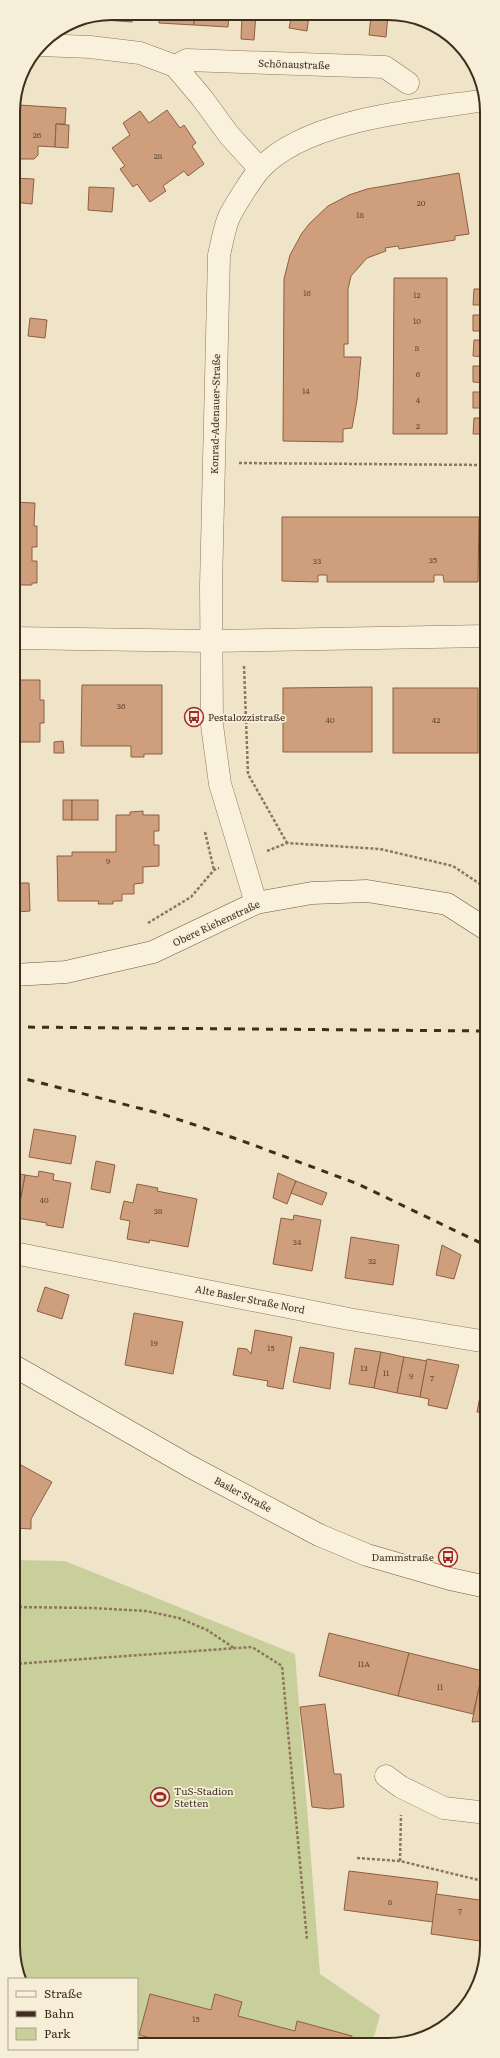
<svg xmlns="http://www.w3.org/2000/svg" width="500" height="2058" font-family="Literata,serif">
	<style>
		.green { fill: #c9cf9b }
		.building { fill: #cf9f7d; stroke: #8d5f41 }
		.lines { fill: none; stroke-linecap: round; stroke-linejoin: round }
		.street-casing { stroke: #8d765c; stroke-width: 23 }
		.secondary-casing { stroke: #6f573f; stroke-width: 23 }
		.path { stroke: #8d765c; stroke-width: 2.5; stroke-dasharray: 3 2; stroke-linecap: butt }
		.street { stroke: #faf1dc; stroke-width: 22 }
		.secondary { stroke: #faf1dc; stroke-width: 22 }
		.rail { stroke: #3d2e20; stroke-width: 3; stroke-dasharray: 7 7; stroke-linecap: butt }
		.labels { text-anchor: middle; stroke-width: 3.5; stroke-linejoin: round; paint-order: stroke }
		.number-label { font-size: 8px; fill: #624a37 }
		.street-label { font-size: 10px; fill: #3d2e20; stroke: #f7eed8 }
		.poi-label { font-size: 10px; fill: #3d2e20; stroke: #f7eed8; text-anchor: start }
		.rim { fill: none; stroke: #3d2e20; stroke-width: 2 }
	</style>
	<rect width="100%" height="100%" fill="#f0e4c8"/>
	<path class="green" d="M14,1560l51,1 230,93 25,320 60,41 -8,29 -226,-1 -9,-2v-62h-117l-6,-20z"/>
	<g class="building">
		<path d="M112,13h21l-1,9 -28,-2v-5z"/>
		<path d="M159,13l35,1v11l-35,-2z"/>
		<path d="M194,14h35l-1,13 -34,-2z"/>
		<path d="M242,14h14l-2,26 -13,-1z"/>
		<path d="M292,14l17,2 -2,15 -18,-3z"/>
		<path d="M104,15v5l-21,-1z"/>
		<path d="M371,15h17l-2,22 -17,-2z"/>
		<path d="M19,105l47,3 -1,16h-9l-1,23 -17,-1v9l-4,4h-17z"/>
		<path d="M167,110l13,18 4,-3 12,18 -4,3 12,18 -16,12 -4,-5 -21,15 3,5 -16,11 -13,-18 -4,3 -13,-18 5,-3 -13,-18 18,-13 -7,-12 17,-12 9,12z"/>
		<path d="M56,124l13,1 -1,23 -13,-1z"/>
		<path d="M459,173l10,61 -14,2v4l-56,9 -1,-3 -13,2 1,3 -19,7 -16,18 -3,13v55h-4v13h17l-4,43 -5,28 -9,1v13l-60,-1 1,-162 6,-24 12,-22 8,-10 18,-17 21,-11 18,-6z"/>
		<path d="M13,178l21,1 -2,25 -19,-2z"/>
		<path d="M89,187l25,1 -2,24 -24,-2z"/>
		<path d="M394,278h53v156h-54z"/>
		<path d="M474,289h10v16h-11z"/>
		<path d="M473,315h12l-1,16h-11z"/>
		<path d="M30,318l17,2 -2,18 -17,-2z"/>
		<path d="M474,340h11v17l-12,-1z"/>
		<path d="M473,366h12v17l-12,-1z"/>
		<rect x="473" y="392" width="11" height="16"/>
		<path d="M474,418h10v16h-11z"/>
		<path d="M13,502l22,1 -1,23h3v21h-5v14h5v22h-5v2h-19z"/>
		<path d="M282,517h197l-1,65h-34l-1,-7h-9v7h-107v-7h-9v7l-36,-1z"/>
		<path d="M13,680h27v20h4v23h-4v19h-27z"/>
		<path d="M82,685h80v69h-18v3h-13v-11h-50z"/>
		<path d="M372,687v65h-89v-64z"/>
		<rect x="393" y="688" width="85" height="65"/>
		<path d="M63,741l1,12h-10v-11z"/>
		<rect x="63" y="800" width="9" height="20"/>
		<rect x="72" y="800" width="26" height="20"/>
		<path d="M143,811v4h16v16h-5v14h5v21l-16,1v16l-9,1v10h-12v7h-9v3h-15l1,-3h-41l-1,-45h15v-4h44v-37h14v-3z"/>
		<path d="M13,866h2l1,17h13l1,28 -13,1 1,9 -5,1z"/>
		<path d="M34,1129l42,7 -5,28 -42,-7z"/>
		<path d="M96,1161l19,4 -5,28 -19,-4z"/>
		<path d="M39,1171l15,3 -1,6 18,3 -8,45 -17,-3 1,-2 -30,-5 8,-43 13,2z"/>
		<path d="M14,1173l11,2 -8,43 -3,-1z"/>
		<path d="M278,1173l18,8 -9,23 -14,-6z"/>
		<path d="M296,1181l31,12 -5,12 -31,-12z"/>
		<path d="M137,1184l21,4 -1,3 40,8 -9,48 -38,-7 -1,3 -22,-4 3,-18 -10,-2 4,-18 9,2z"/>
		<path d="M294,1215l27,5 -9,51 -39,-7 8,-46 12,2z"/>
		<path d="M351,1237l48,8 -6,40 -48,-7z"/>
		<path d="M442,1245l19,10 -7,24 -18,-4z"/>
		<path d="M45,1287l24,8 -7,24 -25,-8z"/>
		<path d="M134,1313l49,9 -10,52 -48,-9z"/>
		<path d="M255,1330l37,7 -9,52 -16,-3 1,-5 -35,-6 5,-27 9,1 4,5z"/>
		<path d="M300,1347l34,6 -4,36 -37,-7z"/>
		<path d="M355,1348l26,4 -7,36 -25,-4z"/>
		<path d="M381,1352l23,5 -7,36 -23,-5z"/>
		<path d="M404,1357l23,4 -7,36 -23,-4z"/>
		<path d="M427,1359l32,6 -12,44 -19,-4 1,-6 -9,-2z"/>
		<path d="M485,1370h2v43l-10,-1z"/>
		<path d="M14,1460l7,5 -7,15z"/>
		<path d="M21,1465l31,17 -21,37v10l-17,-1v-48z"/>
		<path d="M329,1633l80,20 -11,43 -79,-20z"/>
		<path d="M409,1653l74,18 -10,43 -75,-18z"/>
		<path d="M481,1678h6v43l-15,1z"/>
		<path d="M325,1704l9,70h7l3,33 -15,2 -17,-2 -12,-100z"/>
		<path d="M349,1871l89,11 -5,40 -89,-12z"/>
		<path d="M436,1894l51,7v41l-56,-8z"/>
		<path d="M150,1994l61,16 4,-16 27,8 -4,14 57,15 2,-10 55,15 -2,8 -180,-1 -31,-8z"/>
	</g>
	<g class="lines">
		<g class="street-casing">
			<g id="street">
				<path d="M40,45l50,2 50,6 35,13 27,32 27,37 31,34"/>
				<path d="M175,66l12,-6 198,7 23,16"/>
				<path d="M13,638l198,3 275,-5"/>
				<path d="M256,903l-36,-119 -8,-59 -1,-139 8,-331c3,-12 5,-26 10,-38 6,-12 23,-39 31,-48 47,-51 161,-59 226,-69"/>
				<path d="M14,1253l335,66 138,23"/>
				<path d="M386,1776l15,11 43,21 43,5"/>
			</g>
		</g>
		<g class="secondary-casing">
			<g id="secondary">
				<path d="M14,975l52,-3 87,-20 103,-49 56,-10 55,-2 80,13 39,25"/>
				<path d="M14,1366l177,101 128,68 48,20 83,24 37,8"/>
			</g>
		</g>
		<g class="path">
			<path d="M239,463l247,2"/>
			<path d="M244,666l4,108 39,69"/>
			<path d="M205,832l9,38"/>
			<path d="M267,851l20,-8 93,6 73,17 33,22"/>
			<path d="M148,923l43,-26 23,-27 5,-2"/>
			<path d="M14,1607l78,1 54,3 33,7 28,12 27,18"/>
			<path d="M14,1664l238,-17 30,19 25,274"/>
			<path d="M357,1858l43,3 87,21"/>
			<path d="M400,1861l1,-46"/>
		</g>
		<use href="#street" class="street"/>
		<use href="#secondary" class="secondary"/>
		<g class="rail">
			<path d="M14,1027l472,4"/>
			<path d="M14,1076l148,38 78,26 118,44 129,62"/>
		</g>
	</g>
	<defs>
		<g id="bus-ring" transform="scale(1)"><circle r="9.5" fill="#f7eed8" stroke="#9e2a2b" stroke-width="1.5"/><path d="M-5-6H5V4H4V6H2V4H-2V6H-4V4H-5ZM-3.5-4V0h7V-4ZM-3.5 1.2v1.5H-2V1.2ZM2 1.2v1.5H3.5V1.2Z" fill="#9e2a2b"/></g>
		<g id="stadium-ring" transform="scale(1)"><circle r="9.5" fill="#f7eed8" stroke="#9e2a2b" stroke-width="1.5"/><path d="M0-5a6.5 5 0 1 0 0 10a6.5 5 0 1 0 0-10ZM-3.5-1.8h7v3.6h-7Z" fill="#9e2a2b"/></g>
	</defs>
	<g fill-rule="evenodd">
		<use href="#bus-ring" x="194" y="717"/>
		<use href="#bus-ring" x="448" y="1557"/>
		<use href="#stadium-ring" x="160" y="1797"/>
	</g>
	<g class="labels">
		<g class="number-label">
			<text x="37" y="138">26</text>
			<text x="158" y="159">28</text>
			<text x="421" y="206">20</text>
			<text x="360" y="218">18</text>
			<text x="307" y="296">16</text>
			<text x="417" y="298">12</text>
			<text x="417" y="324">10</text>
			<text x="417" y="351">8</text>
			<text x="418" y="377">6</text>
			<text x="306" y="394">14</text>
			<text x="418" y="403">4</text>
			<text x="418" y="429">2</text>
			<text x="433" y="563">35</text>
			<text x="317" y="564">33</text>
			<text x="121" y="709">36</text>
			<text x="330" y="723">40</text>
			<text x="436" y="723">42</text>
			<text x="108" y="864">9</text>
			<text x="44" y="1203">40</text>
			<text x="158" y="1214">38</text>
			<text x="297" y="1245">34</text>
			<text x="372" y="1264">32</text>
			<text x="154" y="1346">19</text>
			<text x="271" y="1351">15</text>
			<text x="364" y="1371">13</text>
			<text x="386" y="1376">11</text>
			<text x="411" y="1379">9</text>
			<text x="432" y="1381">7</text>
			<text x="364" y="1667">11A</text>
			<text x="440" y="1690">11</text>
			<text x="390" y="1905">8</text>
			<text x="460" y="1914">7</text>
			<text x="196" y="2022">15</text>
		</g>
		<g class="street-label">
			<text transform="translate(294 64) rotate(2)" y="4">Schönaustraße</text>
			<text transform="translate(215 414) rotate(-89)" y="4">Konrad-Adenauer-Straße</text>
			<text transform="translate(216 923) rotate(-25)" y="4">Obere Riehenstraße</text>
			<text transform="translate(250 1299) rotate(11)" y="4">Alte Basler Straße Nord</text>
			<text transform="translate(243 1494) rotate(28)" y="4">Basler Straße</text>
		</g>
		<g class="poi-label">
			<text x="208" y="721">Pestalozzistraße</text>
			<text x="434" y="1561" text-anchor="end">Dammstraße</text>
			<text x="174" y="1795">TuS-Stadion<tspan x="174" dy="12">Stetten</tspan></text>
		</g>
	</g>
	<path d="M0 0H500V2058H0ZM112 20H388A92 92 0 0 1 480 112V1946A92 92 0 0 1 388 2038H112A92 92 0 0 1 20 1946V112A92 92 0 0 1 112 20Z" fill="#f7eed8" fill-rule="evenodd"/>
	<path class="rim" d="M112 20H388A92 92 0 0 1 480 112V1946A92 92 0 0 1 388 2038H112A92 92 0 0 1 20 1946V112A92 92 0 0 1 112 20Z"/>
	<rect x="8" y="1978" width="130" height="72" fill="#f7eed8" stroke="#ada18e"/>
	<rect x="16" y="1991" width="20" height="6" fill="#faf1dc" stroke="#ada18e"/>
	<text x="44" y="1998" font-size="12" fill="#3d2e20">Straße</text>
	<rect x="16" y="2011" width="20" height="6" fill="#3d2e20" stroke="#ada18e"/>
	<text x="44" y="2018" font-size="12" fill="#3d2e20">Bahn</text>
	<rect x="16" y="2028" width="20" height="12" fill="#c9cf9b" stroke="#ada18e"/>
	<text x="44" y="2038" font-size="12" fill="#3d2e20">Park</text>
</svg>
